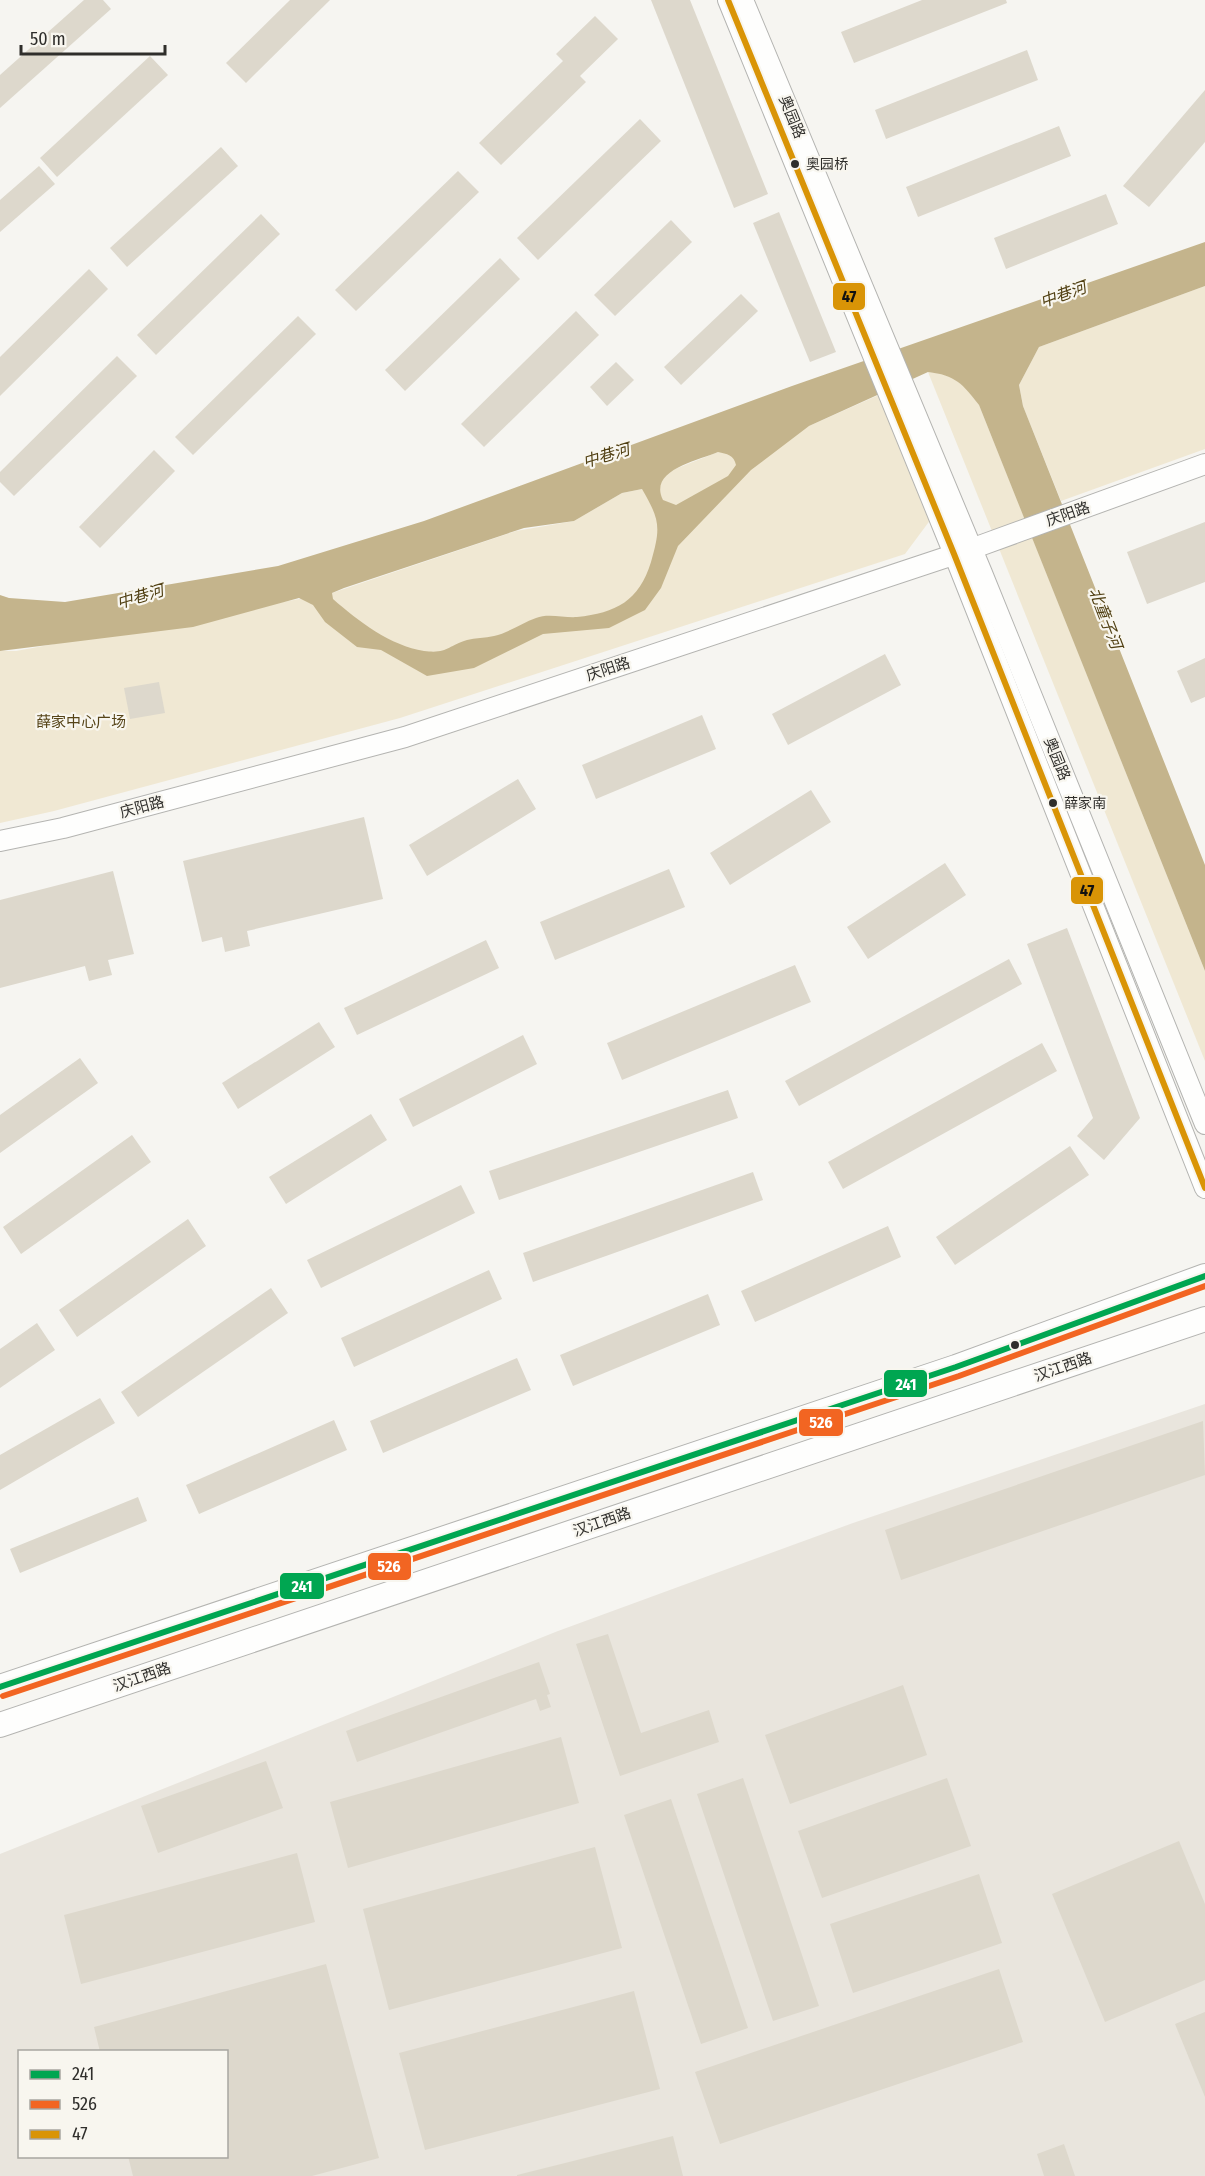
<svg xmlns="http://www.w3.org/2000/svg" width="1205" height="2176" font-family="'Fira Sans Condensed','Noto Sans SC',sans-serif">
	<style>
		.built { fill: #e9e5dd; fill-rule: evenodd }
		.green { fill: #f0e8d3 }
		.water { fill: #c4b48c; fill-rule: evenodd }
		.building { fill: #ddd8cc }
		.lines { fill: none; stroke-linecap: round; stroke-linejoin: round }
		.minor-casing { stroke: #b4b4b1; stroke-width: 22 }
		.major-casing { stroke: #b4b4b1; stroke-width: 26 }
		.minor { stroke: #fefefd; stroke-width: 20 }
		.major { stroke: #fefefd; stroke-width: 24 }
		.bus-1-casing { stroke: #f8f6ef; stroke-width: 10 }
		.bus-2-casing { stroke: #f8f6ef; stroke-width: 10 }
		.bus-3-casing { stroke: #f8f6ef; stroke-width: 10 }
		.bus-1 { stroke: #00a651; stroke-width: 6 }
		.bus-2 { stroke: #f26522; stroke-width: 6 }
		.bus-3 { stroke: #d99406; stroke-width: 6 }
		.bus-dot { fill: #2f2e2b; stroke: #f8f6ef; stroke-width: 2 }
		.labels { text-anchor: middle; stroke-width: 4.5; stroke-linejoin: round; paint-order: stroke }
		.bus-label { font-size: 14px; fill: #2f2e2b; stroke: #f8f6ef; text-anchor: start }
		.street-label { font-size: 15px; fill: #2f2e2b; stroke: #f8f6ef }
		.park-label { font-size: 15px; fill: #564418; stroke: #f8f6ef }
		.water-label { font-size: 16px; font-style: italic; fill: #514013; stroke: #f8f6ef }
		.line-badge { stroke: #f8f6ef; stroke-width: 2 }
		.badge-label { font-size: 16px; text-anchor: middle; font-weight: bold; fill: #fff }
		.pale-badge-label { font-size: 16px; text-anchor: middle; font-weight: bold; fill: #111 }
	</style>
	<rect width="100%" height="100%" fill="#f6f5f1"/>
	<path class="built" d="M1205,1404v772h-1205v-322l558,-223 295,-108zM20,2052h206v104h-206z"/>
	<g class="green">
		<path d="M1205,286v163l-144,52 -38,-95 -4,-21 20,-38z"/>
		<path d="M928,372l20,2 18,14 13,17 39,97 187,469v90z"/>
		<path d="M881,394l50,125 -26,35 -505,164 -346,93 -54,12v-172h16l316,-58 184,-62 58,-10 48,-28 20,-4 28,-18 48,-19 91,-26z"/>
	</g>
	<path class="water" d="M1205,242v44l-166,61 -20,38 4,21 182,459v106l-226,-566c-16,-21 -24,-30 -51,-33l-119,54 -58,44 -73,76 -17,42 -16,22 -36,18 -66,6 -69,34 -47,8 -46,-26 -24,-3 -32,-25 -12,-17 -14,-7 -106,29 -193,24v-56l9,3 56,4 213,-36 146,-45 368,-135zM718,452c9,2 16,3 18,13l-8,11 -52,29 -13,-5c-15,-30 34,-39 55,-48zM642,489c18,31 19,38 9,73 -12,39 -35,51 -74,55 -13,1 -29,-4 -41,1 -14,5 -28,15 -42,18 -9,2 -19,2 -27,4 -20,6 -19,14 -43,11 -33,-5 -66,-30 -91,-52l-1,-6 12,-5 180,-60 50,-7 48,-28z"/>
	<g class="building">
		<path d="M84,0h19l8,9 -111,99v-33z"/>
		<path d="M290,0h40l-84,83 -20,-20z"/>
		<path d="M651,0h39l78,194 -34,14z"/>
		<path d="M922,0h84l1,3 -153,60 -13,-31z"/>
		<path d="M595,16l23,23 -38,37 6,6 -85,83 -22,-22 84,-82 -7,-7z"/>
		<path d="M1027,50l11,30 -152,59 -11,-29z"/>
		<path d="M150,56l18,19 -111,102 -17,-19z"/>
		<path d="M1205,90v52l-56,65 -26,-21z"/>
		<path d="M640,119l21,22 -123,119 -21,-22z"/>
		<path d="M1059,126l12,30 -153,61 -12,-30z"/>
		<path d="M221,147l17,19 -111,101 -17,-19z"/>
		<path d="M39,166l16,18 -55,48v-32z"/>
		<path d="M458,171l21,21 -123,119 -21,-21z"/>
		<path d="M1106,194l12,30 -112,45 -12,-31z"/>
		<path d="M779,212l57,140 -26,10 -57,-139z"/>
		<path d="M261,214l19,20 -124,121 -19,-20z"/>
		<path d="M671,220l21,22 -77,74 -21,-21z"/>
		<path d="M500,258l20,21 -115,112 -20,-21z"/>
		<path d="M89,269l19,20 -108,107v-39z"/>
		<path d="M741,294l17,17 -77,74 -17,-18z"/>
		<path d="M576,311l23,24 -115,112 -23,-23z"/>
		<path d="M298,316l18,18 -123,121 -18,-18z"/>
		<path d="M117,356l20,20 -123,120 -14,-14v-10z"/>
		<path d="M616,362l18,18 -27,26 -17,-19z"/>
		<path d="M154,450l21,21 -75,77 -21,-21z"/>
		<path d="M1205,522v60l-58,22 -20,-52z"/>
		<path d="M885,654l16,31 -113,60 -16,-31z"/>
		<path d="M1205,658v39l-14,6 -14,-32z"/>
		<path d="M159,682l6,31 -35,6 -6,-31z"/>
		<path d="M702,715l14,34 -120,50 -14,-34z"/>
		<path d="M518,779l18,30 -109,67 -18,-31z"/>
		<path d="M811,790l20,32 -101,63 -20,-32z"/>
		<path d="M364,817l19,82 -136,32 3,15 -25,6 -3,-15 -20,5 -19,-81z"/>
		<path d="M945,863l21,32 -98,64 -21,-32z"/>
		<path d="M669,869l16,38 -130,53 -15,-38z"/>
		<path d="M113,871l21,83 -26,6 4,15 -23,6 -4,-15 -85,22v-88z"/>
		<path d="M1067,928l73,190 -36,42 -27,-24 16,-18 -66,-174z"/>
		<path d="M486,940l13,28 -142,67 -13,-27z"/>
		<path d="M1009,959l13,25 -223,122 -14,-25z"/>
		<path d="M795,965l16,37 -189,78 -15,-37z"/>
		<path d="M319,1022l16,25 -97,62 -16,-26z"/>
		<path d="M523,1035l14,29 -124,63 -14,-28z"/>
		<path d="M1042,1043l15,28 -214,118 -15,-27z"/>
		<path d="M80,1058l18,25 -98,70v-38z"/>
		<path d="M728,1090l10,28 -239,82 -10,-29z"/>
		<path d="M371,1114l16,26 -101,64 -17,-27z"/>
		<path d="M132,1135l19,27 -130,92 -18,-27z"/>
		<path d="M1070,1146l19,29 -134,90 -19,-28z"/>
		<path d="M753,1172l10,28 -230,82 -10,-29z"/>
		<path d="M461,1185l14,28 -154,75 -14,-28z"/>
		<path d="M188,1219l18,27 -129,91 -18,-27z"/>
		<path d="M888,1226l13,31 -146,65 -14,-31z"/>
		<path d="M489,1270l13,29 -148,68 -13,-29z"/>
		<path d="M271,1288l17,25 -150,104 -17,-25z"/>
		<path d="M708,1294l12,31 -147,61 -13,-31z"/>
		<path d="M37,1323l18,27 -55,38v-39z"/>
		<path d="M517,1358l14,32 -148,63 -13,-32z"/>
		<path d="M100,1398l15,25 -115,67v-35z"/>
		<path d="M334,1420l13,30 -148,64 -13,-29z"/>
		<path d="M1203,1421l2,54 -304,105 -16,-50z"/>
		<path d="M138,1497l9,24 -127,52 -10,-24z"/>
		<path d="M608,1634l33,99 68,-23 10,32 -99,34 -44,-132z"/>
		<path d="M539,1662l11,32 -3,1 4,12 -11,4 -4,-12 -179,63 -11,-31z"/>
		<path d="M903,1685l24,70 -137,49 -25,-69z"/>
		<path d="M561,1737l18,66 -231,65 -18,-66z"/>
		<path d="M266,1761l17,47 -125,45 -17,-47z"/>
		<path d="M743,1778l76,228 -46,15 -76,-227z"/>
		<path d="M947,1778l24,68 -149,52 -24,-67z"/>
		<path d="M671,1799l77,229 -47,16 -77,-229z"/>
		<path d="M1179,1841l26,63v76l-100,42 -53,-128z"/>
		<path d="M595,1847l27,101 -233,62 -26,-101z"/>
		<path d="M297,1853l18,69 -234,62 -17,-69z"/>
		<path d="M979,1874l23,69 -149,50 -23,-69z"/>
		<path d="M326,1964l53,194 -67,18h-179l-5,-20h98v-104h-126l-6,-25z"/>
		<path d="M999,1969l24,73 -303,102 -25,-72z"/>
		<path d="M634,1991l26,98 -235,61 -26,-97z"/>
		<path d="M1205,2012v85l-30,-73z"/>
		<path d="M673,2136l10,40h-166v-1z"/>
		<path d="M1064,2144l11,32h-31l-7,-22z"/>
	</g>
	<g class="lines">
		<g class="minor-casing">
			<g id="minor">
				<path d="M728,0l226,554 251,634"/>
				<path d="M743,0l239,573 223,551"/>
				<path d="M0,841l63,-13 342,-91 566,-188 234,-85"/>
			</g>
		</g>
		<g class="major-casing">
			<g id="major">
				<path d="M0,1687l956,-320 249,-91"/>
				<path d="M0,1725l1205,-406"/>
			</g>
		</g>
		<use href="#minor" class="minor"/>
		<use href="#major" class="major"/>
		<g class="bus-1-casing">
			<path id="bus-1" d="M0,1687l956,-320 249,-91"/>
		</g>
		<g class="bus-2-casing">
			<path id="bus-2" d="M3,1696l956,-320 246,-90"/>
		</g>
		<g class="bus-3-casing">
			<path id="bus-3" d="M728,0l226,554 251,634"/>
		</g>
		<use href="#bus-1" class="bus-1"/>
		<use href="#bus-2" class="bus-2"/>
		<use href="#bus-3" class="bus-3"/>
	</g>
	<g class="bus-dot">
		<circle cx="795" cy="164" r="5"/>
		<circle cx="1053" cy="803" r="5"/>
		<circle cx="1015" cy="1345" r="5"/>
	</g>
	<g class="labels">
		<g class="bus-label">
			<text x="806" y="169">奥园桥</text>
			<text x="1064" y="808">薛家南</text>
		</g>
		<g class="street-label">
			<text transform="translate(792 117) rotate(68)" y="5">奥园路</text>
			<text transform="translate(1068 514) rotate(-19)" y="5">庆阳路</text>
			<text transform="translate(608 669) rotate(-18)" y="5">庆阳路</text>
			<text transform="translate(1057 759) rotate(68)" y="5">奥园路</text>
			<text transform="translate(142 807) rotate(-15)" y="5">庆阳路</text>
			<text transform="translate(1063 1367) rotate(-19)" y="5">汉江西路</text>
			<text transform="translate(602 1522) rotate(-19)" y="5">汉江西路</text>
			<text transform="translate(142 1677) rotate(-19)" y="5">汉江西路</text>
		</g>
		<g class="park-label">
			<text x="81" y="727">薛家中心广场</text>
		</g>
		<g class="water-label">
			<text transform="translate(1063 294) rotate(-20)" y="6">中巷河</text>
			<text transform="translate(606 455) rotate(-17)" y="6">中巷河</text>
			<text transform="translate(140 596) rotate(-17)" y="6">中巷河</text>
			<text transform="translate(1106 618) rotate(69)" y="6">北童子河</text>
		</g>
	</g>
	<g class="line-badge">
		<rect x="832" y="282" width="34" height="29" rx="6" fill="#d99406"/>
		<rect x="1070" y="876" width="34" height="29" rx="6" fill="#d99406"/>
		<rect x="883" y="1369" width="45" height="29" rx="6" fill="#00a651"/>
		<rect x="798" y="1408" width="46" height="29" rx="6" fill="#f26522"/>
		<rect x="367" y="1552" width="45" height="29" rx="6" fill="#f26522"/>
		<rect x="279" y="1572" width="46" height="28" rx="6" fill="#00a651"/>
	</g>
	<g class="badge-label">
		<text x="906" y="1390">241</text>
		<text x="821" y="1428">526</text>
		<text x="389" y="1572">526</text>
		<text x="302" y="1592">241</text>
	</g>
	<g class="pale-badge-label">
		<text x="849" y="302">47</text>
		<text x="1087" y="896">47</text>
	</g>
	<rect x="18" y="2050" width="210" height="108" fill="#f8f6ef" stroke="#a8a6a1" stroke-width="1.5"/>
	<rect x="30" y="2070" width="30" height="9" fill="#00a651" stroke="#a8a6a1" stroke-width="1.5"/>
	<text x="72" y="2080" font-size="18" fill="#2f2e2b">241</text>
	<rect x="30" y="2100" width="30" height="9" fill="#f26522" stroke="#a8a6a1" stroke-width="1.5"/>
	<text x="72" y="2110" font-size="18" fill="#2f2e2b">526</text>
	<rect x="30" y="2130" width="30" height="9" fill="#d99406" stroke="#a8a6a1" stroke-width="1.5"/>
	<text x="72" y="2140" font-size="18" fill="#2f2e2b">47</text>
	<path d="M21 45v9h144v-9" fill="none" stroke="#2f2e2b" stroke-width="3"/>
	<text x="30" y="45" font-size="18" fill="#2f2e2b" stroke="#f8f6ef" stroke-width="4.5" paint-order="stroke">50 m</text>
</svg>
